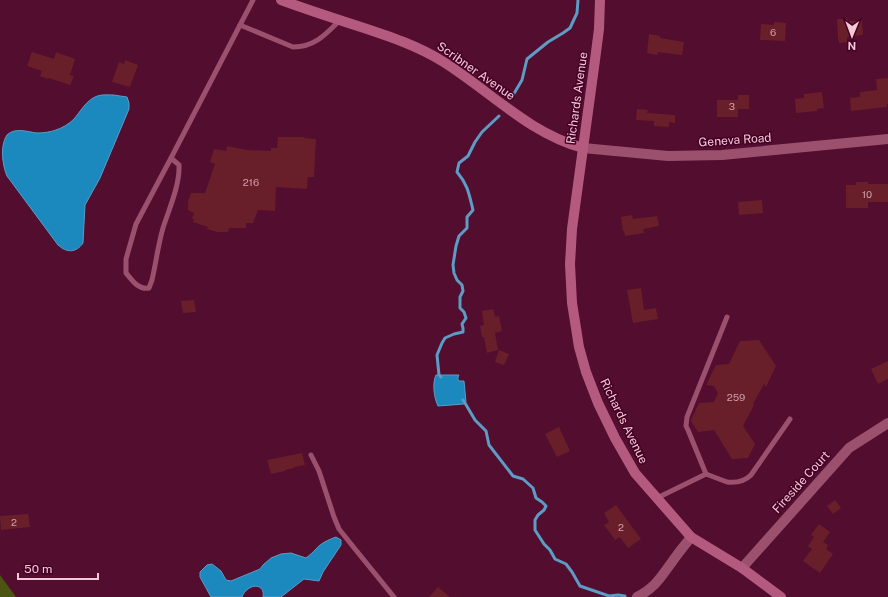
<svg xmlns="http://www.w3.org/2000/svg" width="888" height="597" font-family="'Public Sans',sans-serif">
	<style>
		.green { fill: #4c5411 }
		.water { fill: #1b89bd; stroke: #5c9cc5 }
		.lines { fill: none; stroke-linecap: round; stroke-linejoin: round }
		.stream { stroke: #5c9cc5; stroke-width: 3 }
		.building { fill: #691f29 }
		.lane { stroke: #9b506e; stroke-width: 5 }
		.street { stroke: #9b506e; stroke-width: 10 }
		.secondary { stroke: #b55a7f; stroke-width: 10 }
		.labels { text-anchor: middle; stroke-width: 3; stroke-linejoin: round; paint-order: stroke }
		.number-label { font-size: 10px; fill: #d19eac }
		.street-label { font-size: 12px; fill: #f4c9d7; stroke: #460025 }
	</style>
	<rect width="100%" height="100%" fill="#520d2f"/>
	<path class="green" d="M0,575l16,22h-16z"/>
	<g class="water">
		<path d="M114,95l6,1 7,1 2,6v6l-29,69 -15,27 -2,38c-7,10 -16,10 -25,2l-51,-69c-5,-12 -7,-31 0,-41 8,-8 21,-3 30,-2 6,0 14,-1 19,-3 6,-2 13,-6 18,-11 6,-7 12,-18 21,-22 6,-3 13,-2 19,-2z"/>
		<path d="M436,375h23l-1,2v3l1,1h5l2,21 -2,2 -26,2c-4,-8 -6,-23 -2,-31z"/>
		<path d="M336,537l5,3v5l-18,27 -4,9 -15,-2 -23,18h-18c2,-10 -7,-14 -15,-8 -3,2 -5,5 -6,8h-31l-11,-20v-5l7,-7 5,-1 9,7 5,9 5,1 29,-12 3,-4 8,-7 10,-4 10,-1 15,5c4,-3 7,-6 10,-9 5,-6 12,-9 20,-12z"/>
	</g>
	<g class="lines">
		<g class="stream">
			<path d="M512,97l10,-17 5,-21 21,-17 15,-9 7,-5 7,-15 1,-13"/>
			<path d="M441,377l-2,-2 -2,-20 5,-12 3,-5 9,-4 9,-2v-4l-1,-4 4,-6 -2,-6 -4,-4v-11l3,-6 -1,-6 -5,-5 -3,-7 -1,-8 3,-19 3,-10 8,-8v-11l6,-7c-4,-16 -5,-25 -16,-38l2,-9 9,-7 7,-14 7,-10 17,-16"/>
			<path d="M463,400l2,3 10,17 11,11 3,14 24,31 10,3 10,9 3,10 6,4 4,4 -2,4 -6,5 -3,5v10l9,14 6,6 5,9 11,5 6,8 8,14 29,10 9,-1 7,1"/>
		</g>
	</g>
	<g class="building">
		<path d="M837,19h11v2h14l1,14 -16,2v5l-8,1 -1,-6z"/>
		<path d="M774,22l12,1 -1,18 -25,-1 1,-16 13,1z"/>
		<path d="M649,34l11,2v2l24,4 -2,13 -24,-3 -1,3 -10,-2z"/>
		<path d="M32,52l22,7 2,-7 19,7 -5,16 4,1 -4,9 -21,-7 -1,1 -8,-3 2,-5 -15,-5z"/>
		<path d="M125,60l13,5 -8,22 -18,-5 7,-20 5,2z"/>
		<path d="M888,78v26h-1v3l-36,4 -1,-13 10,-1v-5l17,-2 -1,-11z"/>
		<path d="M822,92l2,16 -7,1v2l-21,2 -1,-14 9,-1v-4z"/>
		<path d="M738,95h11v14h-11v8h-21v-17h21z"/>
		<path d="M637,109l11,1 -1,3 28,2v8l-6,-1v5l-15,-1v-5l-18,-1z"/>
		<path d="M278,137h26v1l12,1 -2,38h-6l-1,12 -31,-2 -1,24 -17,-1 -5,13h-7v5h-17l-1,4h-11l-10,-3 1,-2 -15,-5 1,-3h-2l2,-6 -6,-3v-9l3,-8h14l10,-29 -5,-2 4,-13 12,2 1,-5 20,4 24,1v-3h6z"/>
		<path d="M856,182h12v2h20v18h-20v6h-22v-23h10z"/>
		<path d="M762,200l1,13 -24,2 -1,-13z"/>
		<path d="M632,215l1,4 24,-3 2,10 -16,3 1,4 -19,3 -1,-5h-1l-2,-14z"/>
		<path d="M641,288l3,22 12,-2 2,11 -25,4 -6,-33z"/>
		<path d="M194,300l2,12 -13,1 -2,-12z"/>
		<path d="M493,309l2,8 4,-1 3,15 -7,2 3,17 -11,3 -3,-16h-2l-2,-11 4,-1 -2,-14z"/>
		<path d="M759,340l17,26 -10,21 -2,-3 -11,20 1,1 -11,21 12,18 -7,14 -16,1 -18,-29 -16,2 -7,-11v-1l8,-17 15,-1 4,-9 -4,-7 -8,-1 10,-20 13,-1 11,-23z"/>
		<path d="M499,350l10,4 -5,11 -9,-3z"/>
		<path d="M888,361v18l-10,5 -7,-15z"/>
		<path d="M559,427l11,24 -13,6 -12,-23z"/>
		<path d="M302,453l3,12 -11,2v1l-9,2v1l-14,3 -4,-14z"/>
		<path d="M835,500l6,8 -8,6 -6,-8z"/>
		<path d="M616,505l25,34 -13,9 -8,-11 -5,3 -11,-15 5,-3 -5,-9z"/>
		<path d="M28,514l2,13 -29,3 -1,-14z"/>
		<path d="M819,524l11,8 -7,10 5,3 -2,4 7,5 -13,19 -17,-12 9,-12 -4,-3 6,-9 -3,-2z"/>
		<path d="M438,587l12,10h-21z"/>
	</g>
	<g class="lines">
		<g class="lane">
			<path d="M240,25l53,22c22,0 33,-13 47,-27"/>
			<path d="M171,158l8,7c1,20 -10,44 -16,63 -5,17 -7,35 -11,52l-3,8c-11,2 -17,-8 -23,-15v-14l10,-35 35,-66 82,-158"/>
			<path d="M311,455l8,16 15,46 5,12 16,20 39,48"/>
			<path d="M706,474l21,8c9,1 17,0 24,-7l39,-56"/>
			<path d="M657,498l49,-24 -18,-44 -2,-4 1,-9 40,-100"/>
		</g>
		<g class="street">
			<path d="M583,148l85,8 54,-1 166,-16"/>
			<path d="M742,568l107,-120 39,-25"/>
			<path d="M637,597c19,-10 23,-19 35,-35 6,-9 13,-17 19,-25"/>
		</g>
		<g class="secondary">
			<path d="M281,0c27,10 55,19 83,28 27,9 54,18 78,33 47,29 86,72 141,87"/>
			<path d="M600,0l-1,29 -4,31 -23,169 -2,35 2,39 4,25 3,19 7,25 12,31 17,35 20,35 56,64 51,31 39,29"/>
		</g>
	</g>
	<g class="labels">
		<g class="number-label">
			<text x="773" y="36">6</text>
			<text x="732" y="110">3</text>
			<text x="251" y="186">216</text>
			<text x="867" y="198">10</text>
			<text x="736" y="401">259</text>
			<text x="14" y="526">2</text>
			<text x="621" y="531">2</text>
		</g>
		<g class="street-label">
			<text transform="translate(476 71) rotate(35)" y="4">Scribner Avenue</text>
			<text transform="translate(577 98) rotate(-82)" y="4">Richards Avenue</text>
			<text transform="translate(735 140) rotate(-4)" y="4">Geneva Road</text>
			<text transform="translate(624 421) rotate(64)" y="4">Richards Avenue</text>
			<text transform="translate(801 482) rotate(-48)" y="4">Fireside Court</text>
		</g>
	</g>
	<g transform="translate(852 36) rotate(181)" stroke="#460025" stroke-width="3" paint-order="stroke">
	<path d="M0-3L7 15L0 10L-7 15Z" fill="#f4c9d7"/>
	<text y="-6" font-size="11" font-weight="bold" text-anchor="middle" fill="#f4c9d7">N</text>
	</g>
	<path d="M18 573v6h80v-6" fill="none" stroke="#f4c9d7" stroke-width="2"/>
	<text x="24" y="573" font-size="12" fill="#f4c9d7" stroke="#460025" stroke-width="3" paint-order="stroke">50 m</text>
</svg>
